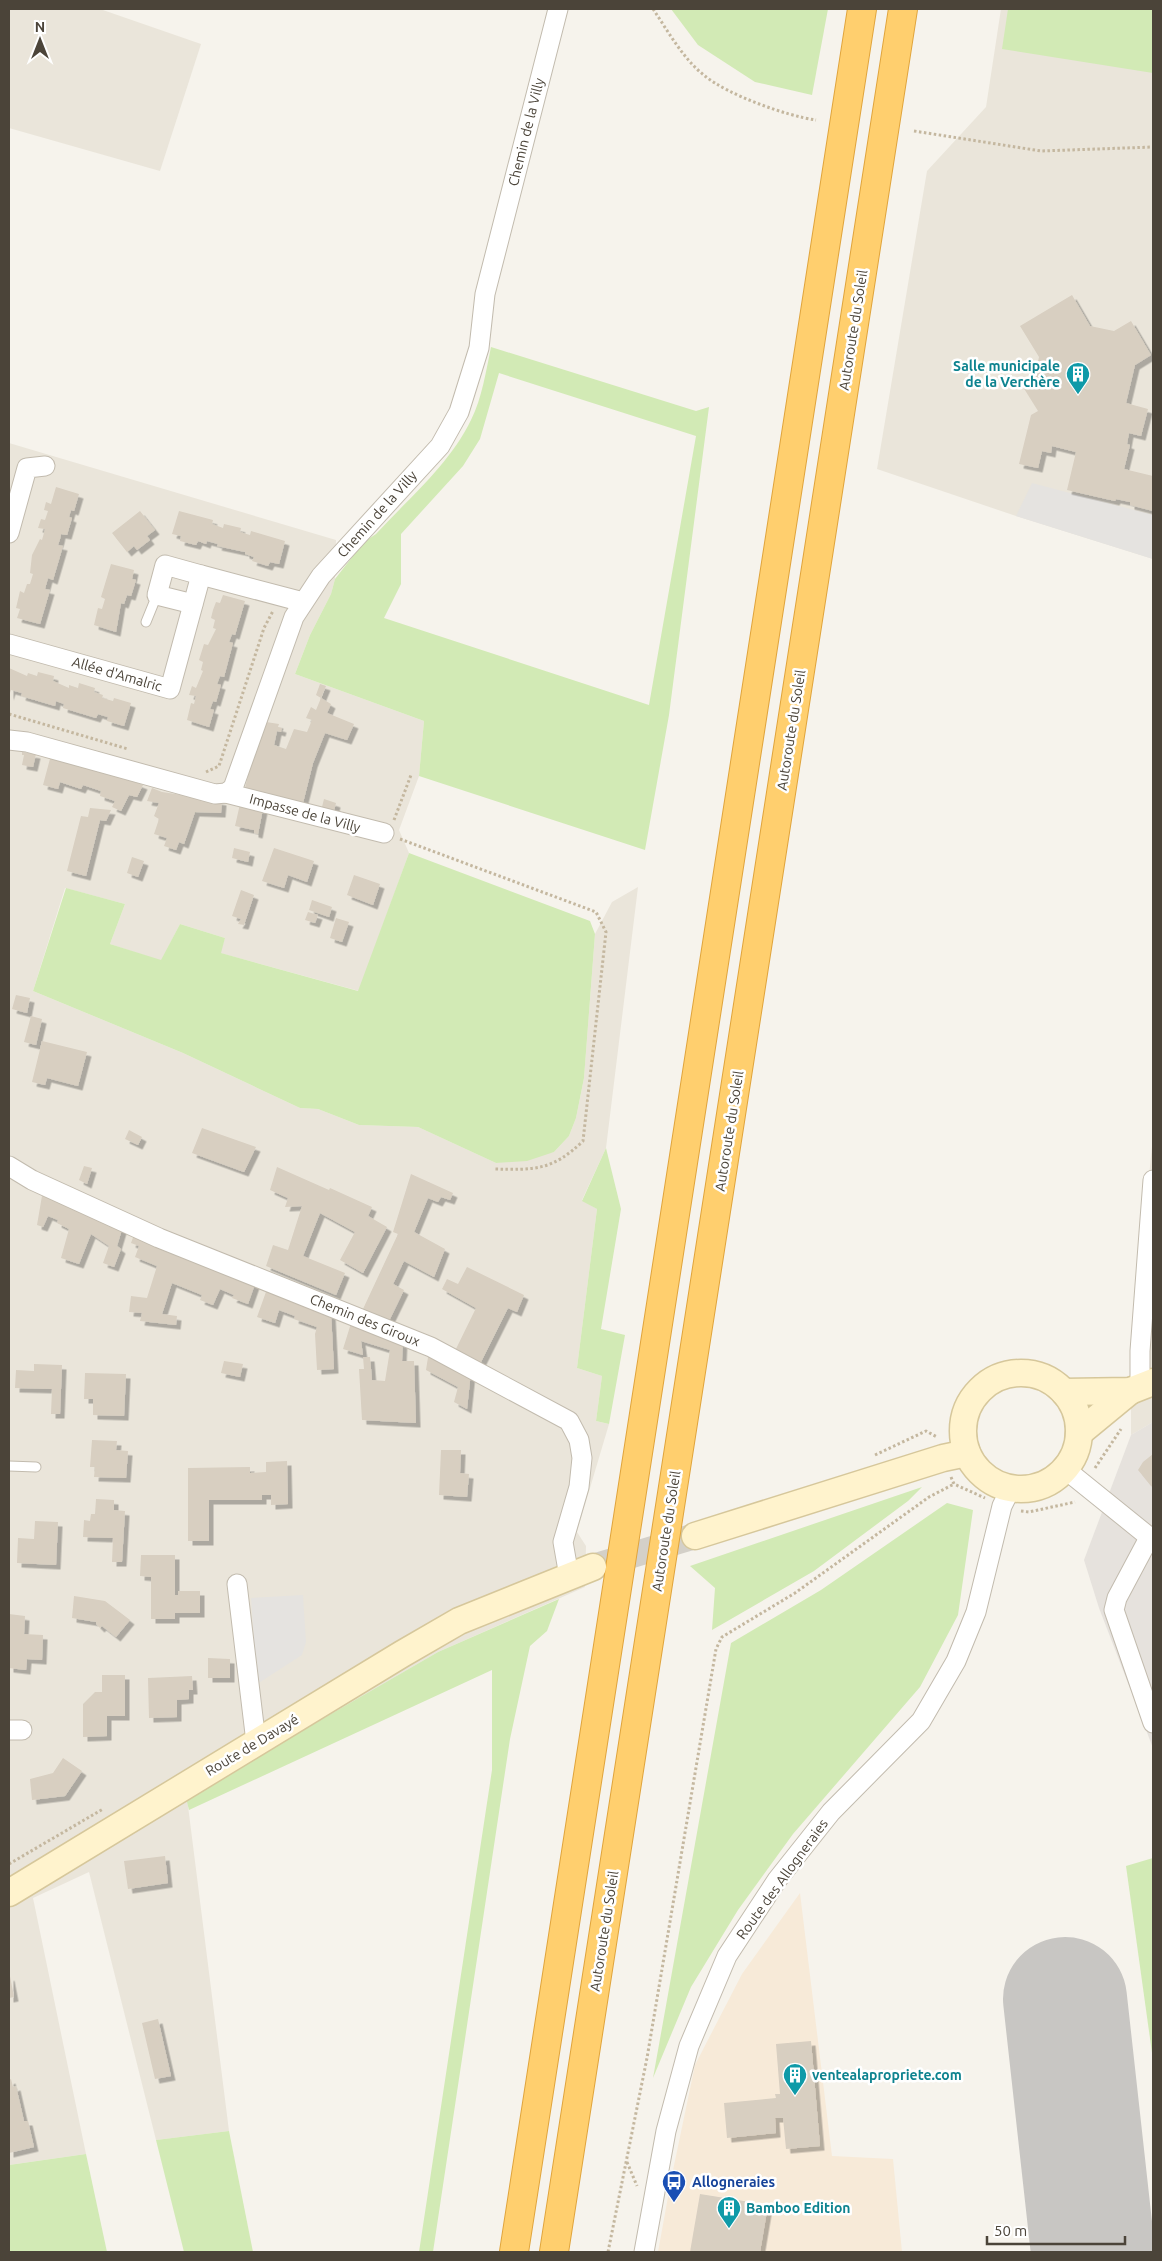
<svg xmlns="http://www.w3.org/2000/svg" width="1162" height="2261" font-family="Ubuntu,sans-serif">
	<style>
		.residential { fill: #eae5da }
		.commercial { fill: #f7ead8 }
		.industrial { fill: #e6e2dd }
		.green { fill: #d2eab5; fill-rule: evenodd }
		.parking { fill: #e5e3e0 }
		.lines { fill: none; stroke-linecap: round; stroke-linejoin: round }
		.runway { stroke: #c8c6c3; stroke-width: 124 }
		.building { fill: #d8cfc1; filter: url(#shadow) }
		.secondary-tunnel { stroke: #d4d0c8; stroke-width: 26; stroke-dasharray: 26 13; stroke-linecap: butt }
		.lane-casing { stroke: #c2bbae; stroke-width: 11 }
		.street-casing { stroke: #c2bbae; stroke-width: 21 }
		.secondary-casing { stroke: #d6c79b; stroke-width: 29 }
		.highway-casing { stroke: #e0a43c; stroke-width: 30 }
		.path { stroke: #c4b79f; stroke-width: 3; stroke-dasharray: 2.5 2.5; stroke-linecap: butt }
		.lane { stroke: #fff; stroke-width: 9 }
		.street { stroke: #fff; stroke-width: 19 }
		.secondary { stroke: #fff3cd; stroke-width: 26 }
		.highway { stroke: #ffcf6e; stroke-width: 28 }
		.labels { text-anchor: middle; stroke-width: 5; stroke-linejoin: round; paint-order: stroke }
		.street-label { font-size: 14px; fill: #4b4439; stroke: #fff }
		.culture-label { font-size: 14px; font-weight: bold; fill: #0d838f; stroke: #fff; text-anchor: start }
		.transit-label { font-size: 14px; font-weight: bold; fill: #164399; stroke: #fff; text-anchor: start }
	</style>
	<defs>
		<filter id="shadow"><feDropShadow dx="4.5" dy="4.5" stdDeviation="0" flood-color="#0004"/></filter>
	</defs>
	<rect width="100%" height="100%" fill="#f6f3ec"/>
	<g class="residential">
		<path d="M9,9h91l101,35 -41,127 -151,-43z"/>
		<path d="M1001,9h152v550l-137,-43 -139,-47 50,-298 59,-64z"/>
		<path d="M9,443l327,97 -1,39 -4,15 -21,41 -15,39 129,47 -5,55 -20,54 10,23 -50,138 -139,-38 5,-15 -45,-14 -19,37 -51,-17 15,-40 -60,-16 -32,103 150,62 117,55 18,1 41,16 59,2 78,36 58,-11 15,-16 7,-18 8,-40 11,-144 17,-32 26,-15 -32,261 -24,52 15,9 -20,159 25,8 -6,45 13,3 -32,108 9,14 -1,41 -147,65 -251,146 42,333 -73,9 -67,-268 -56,26 53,256 -77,11z"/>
		<path d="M1153,1136v286l-22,13v-77z"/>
	</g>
	<path class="commercial" d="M800,1893l32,263 61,3 9,93h-244l14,-77 23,-110 47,-91z"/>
	<path class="industrial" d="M1153,1422v326l-54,-140 -15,-48 47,-125z"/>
	<g class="green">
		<path d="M671,9h157l-16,86 -57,-13 -57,-37z"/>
		<path d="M1008,9h145v64l-151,-24z"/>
		<path d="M491,347l205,64 13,-4 -40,308 -24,135 -226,-74 5,-55 -129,-47 15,-39 21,-41 4,-15 29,-37 12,-8c33,-36 73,-69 95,-114 11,-22 15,-49 20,-73zM499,373l197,63 -47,269 -265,-87 17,-34v-50l62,-68 17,-27z"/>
		<path d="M409,853l181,68 5,13 -11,144 -8,40 -7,18 -15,16 -27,9 -31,2 -78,-36 -59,-2 -41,-16 -18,-1 -117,-55 -150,-62 33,-103 59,16 -15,40 51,16 19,-36 45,14 -4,15 137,38z"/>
		<path d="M606,1148l15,61 -20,120 24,6 -16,89 -13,-3 6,-45 -25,-8 20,-159 -15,-8z"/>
		<path d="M922,1487l-14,14 -94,70 -102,59 3,-42 -25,-22z"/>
		<path d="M947,1503l26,7 -15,105 -38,72 -127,147 -55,76 -47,77 -38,91 78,-435 90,-53z"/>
		<path d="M559,1599l-12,32 -17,15 -20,93 -77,513h-14l73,-482v-100l-303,140 -3,-12 252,-146z"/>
		<path d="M1153,1858v202l-27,-194z"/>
		<path d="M229,2131l24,121h-69l-28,-112z"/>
		<path d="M86,2154l21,98h-98v-87z"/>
	</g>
	<g class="parking">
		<path d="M1032,483l121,32v44l-137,-43z"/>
		<path d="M303,1595l3,47 -4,13 -45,29 -6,-86z"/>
	</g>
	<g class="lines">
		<path class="runway" d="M1065,1999l28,253"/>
	</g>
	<g class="building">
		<path d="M1072,295l18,31 24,5 17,-10 20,34 -16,10 -9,38 22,6 -7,27 -12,-3 -2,11 3,1 -6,24 29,7v35l-23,-6v-3l-14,-3 -1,2 -48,-11 9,-38 -24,-6 -1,7 -9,-2 -4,17 -19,-4 12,-49 7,-4 -15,-24 11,-6 5,-24 -19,-31z"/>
		<path d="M56,487l23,7 -5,17 -3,-1 -2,7 3,1 -5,17 -6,-1 -1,5 -2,6 5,1 -10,34 -5,-2 -3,11 5,1 -10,34 -23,-6 3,-9 -4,-1 4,-17 4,2 3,-9h3l3,-10 -3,-1 2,-18 8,-16 2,1 3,-11 -7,-1 3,-9 4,1 3,-9 -4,-1 2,-8 5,2z"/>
		<path d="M140,511l15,19 -8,6 3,4 -13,10 -3,-4 -7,6 -15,-19z"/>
		<path d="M179,511l34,9 -1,4 11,4 1,-4 17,4 -1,4 10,3 1,-4 34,10 -6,23 -9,-2 -2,4 -16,-5 2,-4 -9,-3v-2l-28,-6 1,-2 -11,-3 -1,3 -8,-3 -2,4 -16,-4 1,-5 -9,-2z"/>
		<path d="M111,564l23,6 -2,9 4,1 -5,16 -4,-1 -3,9 -3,-1 -5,29 -22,-7 4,-17 4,1 3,-10 -4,-2z"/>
		<path d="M223,595l22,6 -10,34 -3,-1 -3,8 4,1 -9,34 -4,-1 -3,8 4,1 -5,17 -3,-1 -3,8 4,1 -5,17 -22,-7 4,-17 3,1 2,-8 -7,-1 3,-9 4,2 7,-17 -2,-1 2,-8 -4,-2 5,-16 4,1 8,-16 -3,-1 2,-8 -4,-2 2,-8 3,-8 4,1z"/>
		<path d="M9,668l18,8 1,-3 9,3 1,-4 16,4 -1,5 16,7v-3l9,3 1,-5 16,5 -1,4 9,3 -1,3 11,3 1,-3 17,5 -7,23 -17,-5 1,-4 -7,-2 -3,-1 -2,4 -33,-10 1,-4 -8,-3 -1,5 -34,-10 1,-3 -11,-3 -2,6z"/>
		<path d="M320,684l6,2 -5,12 -5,-3z"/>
		<path d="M321,698l10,6 -4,9 27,11 -7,16 -22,-7 -12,30 -10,40 -58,-15 11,-44 10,-22 13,2 -1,3 4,1 -1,4 -4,-1 -3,14 12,4 8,-20 13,3 5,-12 -6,-2 5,-11 5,3z"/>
		<path d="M22,752l14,2 -3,13 -11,-2 2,-10h-2z"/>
		<path d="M51,755l74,23 18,7 -6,12 -8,-2 -8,16 -9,-4 3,-6 -15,-5 1,-5 -18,-6 -2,4 -21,-7 -2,7 -15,-4z"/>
		<path d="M152,788l10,4 60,9 -1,12 -26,-1 -11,32 -5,-2 -3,8 -12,-4 3,-8 -13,-4 5,-15 -5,-3 5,-13 -12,-2z"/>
		<path d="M324,799l12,4 -2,8 -12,-4z"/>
		<path d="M240,804l23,5 -5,25 -4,-1v-3l-19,-4z"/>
		<path d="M90,808l21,2 -5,11 -6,-1 -14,56 -19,-5 14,-55 7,1z"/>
		<path d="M234,848l16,4 -2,10 -16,-4z"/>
		<path d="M274,848l40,13 -7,21 -19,-7 -4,13 -22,-7z"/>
		<path d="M132,857l12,4 -6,16 -11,-4z"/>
		<path d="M354,875l26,9 -7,21 -26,-10z"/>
		<path d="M241,890l13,5 -10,30 -6,-1 3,-5 -9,-3z"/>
		<path d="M312,900l20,7 -3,10 -20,-7z"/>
		<path d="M308,912l10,3 -3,8 -10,-3z"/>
		<path d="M336,918l13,4 -7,20 -12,-4z"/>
		<path d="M16,995l14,3 -3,15 -15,-4z"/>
		<path d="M31,1016l11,3 -6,26 -12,-3z"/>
		<path d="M42,1041l45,11 -9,34 -31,-8 -2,7 -13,-3z"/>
		<path d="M202,1128l54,19 -12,25 -52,-19z"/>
		<path d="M129,1130l13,7 -4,8 -13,-6z"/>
		<path d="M84,1166l8,2 -5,16 -8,-4z"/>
		<path d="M277,1167l52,23 1,-2 42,19 -4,9 19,11 -24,46 -23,-13 15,-28 -35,-19 -17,43 42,17 -9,22 -70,-29 7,-21 15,5 14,-44 -17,1 3,-9 -18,-8z"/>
		<path d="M411,1174l42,19 -3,7 -9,-3 -3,5 -10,-4 -14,34 31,17 -11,28 -30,-16 -11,23 11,6 -15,31 -26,-12 35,-75 -5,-2z"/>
		<path d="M43,1190l80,36 -6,20 4,3 -7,18 -11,-4 6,-17 -18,-12 -12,30 -18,-6 8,-29 -12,-6 1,-3 -10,-4 -5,11 -6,-2z"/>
		<path d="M135,1232l120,52 -7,20 -16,-6 2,-3 -14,-6 -7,16 -13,-5 2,-5 -30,-12 -10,31 15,2 -1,9 -36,-4 2,-8 -13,-1 2,-16 16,2 10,-32 -22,-9 4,-11 -8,-3z"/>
		<path d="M467,1267l57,28 -7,17 -9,-4 -29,58 -25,-13 22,-45 -34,-19 5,-10 11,5z"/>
		<path d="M267,1289l64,23 3,57 -17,1 -2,-36 2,-7 -23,-8 1,-3 -16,-6 -4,13 -18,-6z"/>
		<path d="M352,1320l51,18 -1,23h12l2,62 -54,-3 -3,-51h5l-1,-12h7l2,23 13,1 5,-31 -29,-9 2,14 -20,-6z"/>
		<path d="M429,1351l42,21 -4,37 -13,-7 4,-15 -32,-17z"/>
		<path d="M224,1361l19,3 -3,13 -19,-4z"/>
		<path d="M34,1364l28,1 -2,49h-9l1,-25 -37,-1 1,-18 18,1z"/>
		<path d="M85,1373l41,1 -2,42 -31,-1v-16h-9z"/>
		<path d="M92,1440l25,1 -1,9 12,1 -2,27 -32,-1 1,-10h-5z"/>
		<path d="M441,1450h20l-1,23 9,1 -2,23 -28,-2z"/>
		<path d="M1153,1454v33l-2,-1 -13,-16 5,-8z"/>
		<path d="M287,1461l1,43 -17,1v-10h-9v5h-53v41h-21v-73l62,-1v6l16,-1v-10z"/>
		<path d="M96,1499l18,1v10l11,1 -3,51h-10l1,-24 -30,-1 1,-17 6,1 1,-7h4z"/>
		<path d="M35,1521l23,1 -2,43 -39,-2 1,-25 16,1z"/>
		<path d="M141,1555h34v40h3v-4h22v22h-25v6h-24v-42l-11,-1z"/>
		<path d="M74,1596l31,5 25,19 -14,17 -14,-11 -2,2 -4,-4v-2l-24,-4z"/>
		<path d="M9,1614l16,2 -1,18 19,1 -1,25 -15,-1 -1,11 -17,-2z"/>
		<path d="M208,1658l22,1v19h-22z"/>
		<path d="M102,1675h23v41h-18v20l-24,1v-33l12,-12h7z"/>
		<path d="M192,1676l1,14h-4v9l-12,1v17l-28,1 -1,-40z"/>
		<path d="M63,1758l19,13 -17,25 -33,4 -2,-21 23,-6z"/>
		<path d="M165,1856l3,27 -40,6 -4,-28z"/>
		<path d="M10,1976l4,21 -5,1v-21z"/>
		<path d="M158,2019l13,57 -16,3 -13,-56z"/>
		<path d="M811,2041l9,105 -34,3 -3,-31h-8l1,15 -49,5 -3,-35 52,-5 -1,-4h5l-4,-50z"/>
		<path d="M11,2079l2,8 3,-1 8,35h4l6,26 -25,6v-73z"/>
		<path d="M700,2194l68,11 -8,47h-70z"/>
	</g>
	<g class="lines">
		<path class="secondary-tunnel" d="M593,1567l102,-31"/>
		<g class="lane-casing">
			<g id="lane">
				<path d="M146,622l11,-27"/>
				<path d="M9,1466l27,1"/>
			</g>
		</g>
		<g class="street-casing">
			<g id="street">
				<path d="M9,533l18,-65 18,-2"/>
				<path d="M193,604l-36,-9 8,-30 36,10"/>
				<path d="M9,644l161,45 31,-114 102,27"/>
				<path d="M9,740l18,2 188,52 11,-1 7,-5 61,-171 27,-41 119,-130 19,-34 20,-64 6,-54 73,-285"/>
				<path d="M226,793l158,40"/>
				<path d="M9,1166l23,14 127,58 272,109 138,74 10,19 3,18 -3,29 -16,55 6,34"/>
				<path d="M1140,1388v-37l13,-171"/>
				<path d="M1065,1469l88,71"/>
				<path d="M1149,1538l-32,60 -3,12 39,113"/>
				<path d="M237,1584l19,158"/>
				<path d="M9,1730h13"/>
				<path d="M644,2252l22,-121 23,-85 38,-90 50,-76 54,-68 90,-91 35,-60 20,-49 26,-106 9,-18"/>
			</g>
		</g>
		<g class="secondary-casing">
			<g id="secondary">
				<circle cx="1021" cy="1431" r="58"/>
				<path d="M1064,1392l66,-1 23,-9"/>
				<path d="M1079,1433l51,-42"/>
				<path d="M695,1536l248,-78 24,-5"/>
				<path d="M9,1893l393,-239 57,-33 134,-54"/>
			</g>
		</g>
		<g class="highway-casing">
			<g id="highway">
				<path d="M514,2252l348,-2243"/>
				<path d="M554,2252l349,-2243"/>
			</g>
		</g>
		<g class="path">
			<path d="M653,9c15,22 30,50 52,67 23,19 82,40 111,44"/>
			<path d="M914,131l127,20 112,-4"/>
			<path d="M9,714l119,35"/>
			<path d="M206,772l13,-6 45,-138 9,-17"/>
			<path d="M394,820l17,-45"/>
			<path d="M400,839l196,73 10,20 -23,209c-31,30 -49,29 -90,28"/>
			<path d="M875,1455l51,-24 11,6"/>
			<path d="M1095,1468l26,-39"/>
			<path d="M951,1477l3,7 31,14"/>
			<path d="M1021,1511l8,1 46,-10"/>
			<path d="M9,1864l94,-55"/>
			<path d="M627,2162l10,24"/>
			<path d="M608,2252l39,-194 69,-409 6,-12 73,-44 134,-96 25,-13"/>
		</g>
		<use href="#lane" class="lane"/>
		<use href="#street" class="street"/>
		<use href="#secondary" class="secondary"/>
		<use href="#highway" class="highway"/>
	</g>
	<defs>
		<g id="building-pin" transform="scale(1.25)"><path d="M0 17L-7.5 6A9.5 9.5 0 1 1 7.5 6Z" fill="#0f9aa8" stroke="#fff"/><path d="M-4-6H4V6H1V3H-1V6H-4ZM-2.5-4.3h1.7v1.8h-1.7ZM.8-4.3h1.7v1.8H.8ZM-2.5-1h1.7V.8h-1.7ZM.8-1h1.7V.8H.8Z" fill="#fff"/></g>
		<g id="bus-pin" transform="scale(1.25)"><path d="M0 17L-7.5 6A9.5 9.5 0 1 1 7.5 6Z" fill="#1a4fb4" stroke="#fff"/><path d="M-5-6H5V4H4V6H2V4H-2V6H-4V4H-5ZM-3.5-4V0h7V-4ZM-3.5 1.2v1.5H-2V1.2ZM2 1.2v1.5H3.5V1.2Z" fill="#fff"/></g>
	</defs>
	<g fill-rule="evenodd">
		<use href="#building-pin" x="1078" y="374"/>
		<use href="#building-pin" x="795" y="2075"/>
		<use href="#bus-pin" x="674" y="2182"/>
		<use href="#building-pin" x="729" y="2208"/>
	</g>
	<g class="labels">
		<g class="street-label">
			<text transform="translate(526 132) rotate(-76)" y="5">Chemin de la Villy</text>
			<text transform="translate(853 330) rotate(-81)" y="5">Autoroute du Soleil</text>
			<text transform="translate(377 514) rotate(-48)" y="5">Chemin de la Villy</text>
			<text transform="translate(117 674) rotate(16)" y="5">Allée d'Amalric</text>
			<text transform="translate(791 730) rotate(-81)" y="5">Autoroute du Soleil</text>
			<text transform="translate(305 813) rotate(15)" y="5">Impasse de la Villy</text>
			<text transform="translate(729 1131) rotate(-81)" y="5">Autoroute du Soleil</text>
			<text transform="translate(365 1320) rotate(22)" y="5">Chemin des Giroux</text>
			<text transform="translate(666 1531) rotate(-81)" y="5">Autoroute du Soleil</text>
			<text transform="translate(252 1745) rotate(-31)" y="5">Route de Davayé</text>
			<text transform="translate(782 1879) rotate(-54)" y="5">Route des Allogneraies</text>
			<text transform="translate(604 1931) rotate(-81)" y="5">Autoroute du Soleil</text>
		</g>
		<g class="culture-label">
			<text x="1060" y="371" text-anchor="end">Salle municipale<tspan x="1060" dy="16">de la Verchère</tspan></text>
			<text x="812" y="2080">ventealapropriete.com</text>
			<text x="746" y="2213">Bamboo Edition</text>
		</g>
		<g class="transit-label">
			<text x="692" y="2187">Allogneraies</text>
		</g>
	</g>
	<rect width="1162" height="2261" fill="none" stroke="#4b4439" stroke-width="20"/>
	<g transform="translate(40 40)" stroke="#ffffff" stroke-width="4" paint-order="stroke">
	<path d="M0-4L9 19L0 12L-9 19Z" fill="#4b4439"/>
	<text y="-8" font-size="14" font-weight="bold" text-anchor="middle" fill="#4b4439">N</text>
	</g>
	<path d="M987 2236v8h138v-8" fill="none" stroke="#4b4439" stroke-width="2.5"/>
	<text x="994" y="2236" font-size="15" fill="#4b4439" stroke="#ffffff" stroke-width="4" paint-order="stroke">50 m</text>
</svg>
